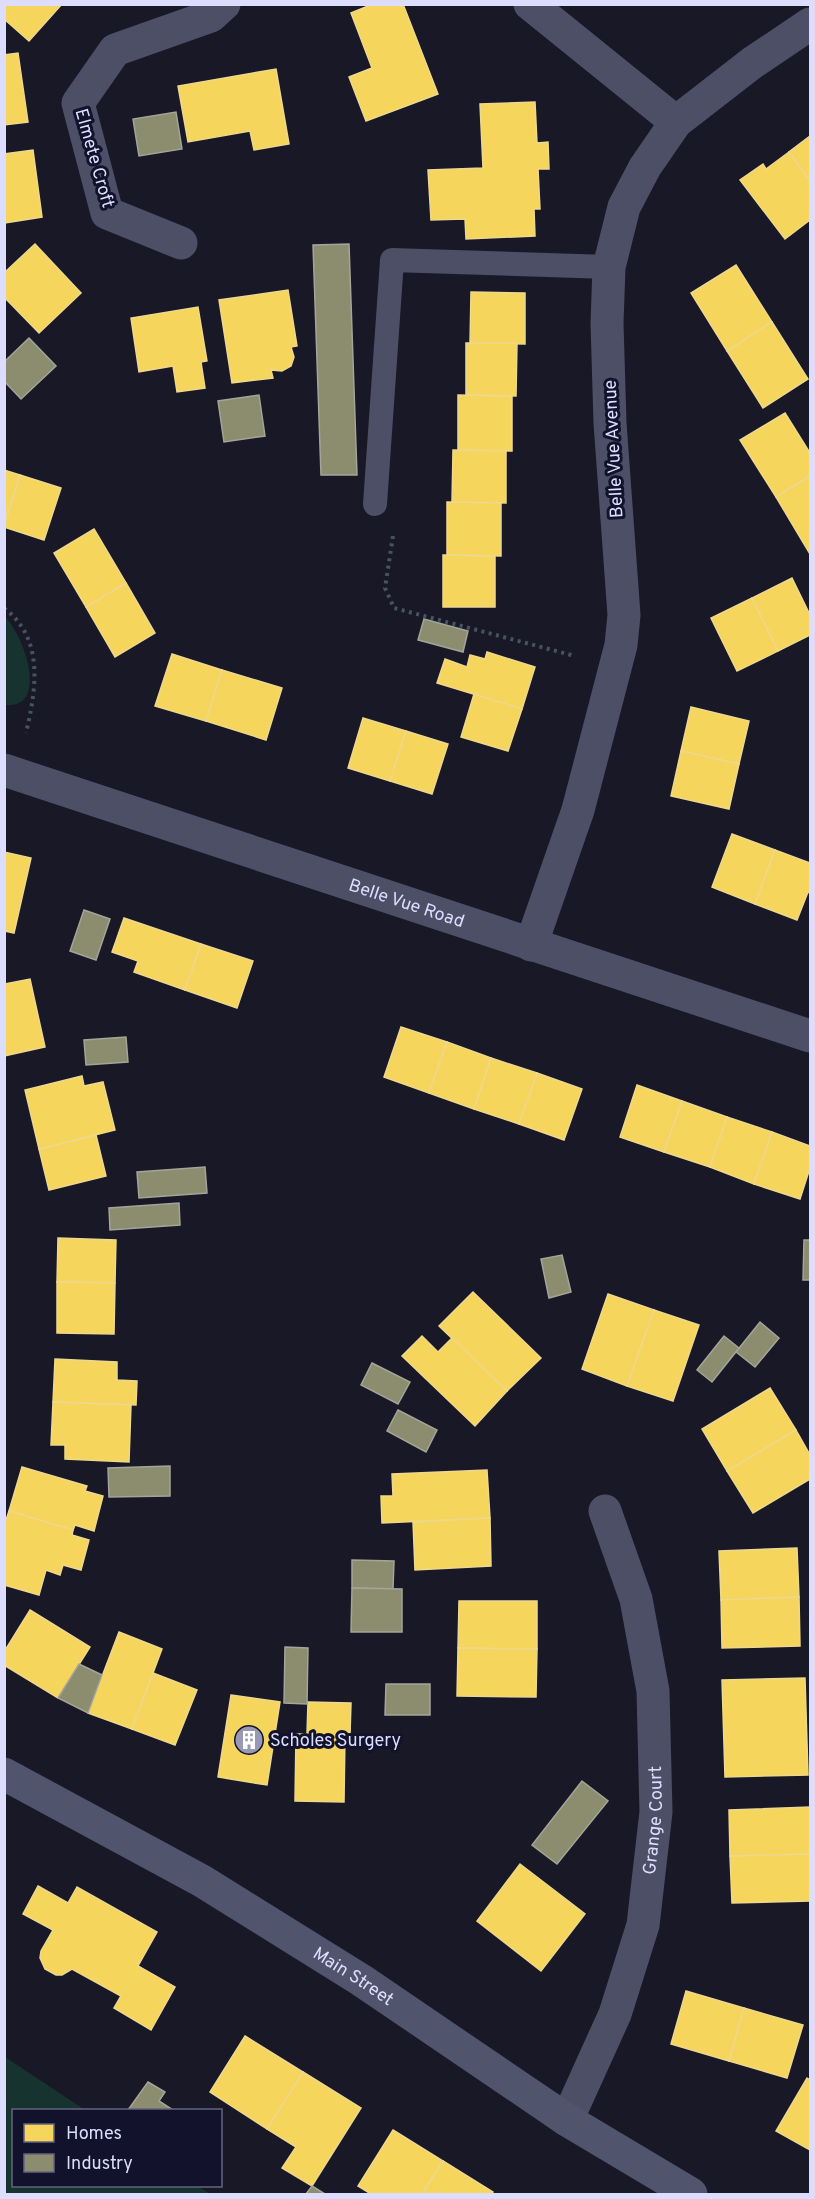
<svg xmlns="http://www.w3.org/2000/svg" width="815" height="2199" font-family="Overpass,sans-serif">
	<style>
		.green { fill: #163330 }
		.homes { fill: #f6d55c; stroke: #eed88d; stroke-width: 1.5 }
		.industry { fill: #8c8c6e; stroke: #a4a59a; stroke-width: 1.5 }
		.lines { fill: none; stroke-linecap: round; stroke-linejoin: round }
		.path { stroke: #465461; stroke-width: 4; stroke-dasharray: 3 4.5; stroke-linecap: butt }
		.lane { stroke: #4d4f67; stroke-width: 24 }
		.street { stroke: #4d4f67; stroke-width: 33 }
		.secondary { stroke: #50546c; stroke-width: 33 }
		.labels { text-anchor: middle; stroke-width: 6; stroke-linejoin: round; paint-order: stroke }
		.street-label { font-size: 18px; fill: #dddeff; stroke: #13122c }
		.poi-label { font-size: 18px; fill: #dddeff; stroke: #13122c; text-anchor: start }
	</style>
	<rect width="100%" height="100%" fill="#191826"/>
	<g class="green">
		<path d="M4,616c20,18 46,93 1,89z"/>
		<path d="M5,2057l80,53h-71v76h183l14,8h-206z"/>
	</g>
	<g class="homes">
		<path d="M4,4h58l-33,37 -25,-22z"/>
		<path d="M373,4h30l35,90 -72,27 -17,-44 23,-9 -21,-55z"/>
		<path d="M18,53l10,69 -24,3v-70z"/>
		<path d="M276,69l13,75 -35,6 -4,-19 -62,11 -10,-56z"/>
		<path d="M535,102l2,41 11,-1 1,27h-11l2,40h-6l1,27 -69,3 -1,-20 -34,1 -3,-50 55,-2 -3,-64z"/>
		<path d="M810,136v45l-21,-29z"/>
		<path d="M33,150l9,67 -38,6v-69z"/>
		<path d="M789,152l21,29v39l-25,19 -45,-59 23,-16 3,5z"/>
		<path d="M35,244l46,49 -42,40 -35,-36v-24z"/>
		<path d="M736,265l36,57 -45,29 -36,-58z"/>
		<path d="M288,290l9,56 -6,1 3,10 -3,9 -9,5 -11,-1 2,8 -41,5 -13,-83z"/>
		<path d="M471,292l54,1v51l-55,-1z"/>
		<path d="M198,307l9,54 -6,1 4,26 -28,4 -4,-26 -34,6 -8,-54z"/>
		<path d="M772,322l36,57 -45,29 -36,-57z"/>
		<path d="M466,343h51l-1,53 -50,-1z"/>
		<path d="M458,395l54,1v55l-54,-1z"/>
		<path d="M785,413l25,40v23l-34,21 -36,-57z"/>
		<path d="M453,450l53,1v52l-54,-1z"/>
		<path d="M4,470l16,5 -16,49z"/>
		<path d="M20,475l41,13 -17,52 -40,-13z"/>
		<path d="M810,476v78l-34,-57z"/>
		<path d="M447,502l54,1v53l-54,-1z"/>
		<path d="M94,529l32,54 -40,24 -32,-54z"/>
		<path d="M443,555l52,1v51h-52z"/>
		<path d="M792,578l18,37v20l-32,16 -26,-53z"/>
		<path d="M126,583l29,50 -40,24 -29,-50z"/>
		<path d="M752,598l26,53 -41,20 -26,-53z"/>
		<path d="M487,652l48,15 -13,42 -85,-26 8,-24 22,8 3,-12 15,4z"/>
		<path d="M172,654l50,16 -16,51 -51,-15z"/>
		<path d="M222,670l60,18 -16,52 -60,-19z"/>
		<path d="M474,694l48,15 -14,42 -47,-14z"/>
		<path d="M691,707l58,14 -10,43 -58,-13z"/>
		<path d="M363,718l43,13 -16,50 -42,-13z"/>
		<path d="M406,731l42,13 -16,50 -42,-13z"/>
		<path d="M681,751l58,13 -10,45 -58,-13z"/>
		<path d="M732,834l43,16 -20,54 -43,-17z"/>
		<path d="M775,850l35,13v30l-2,-1 -11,28 -42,-16z"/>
		<path d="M4,852l27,6 -17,75 -10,-2z"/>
		<path d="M124,918l77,26 -16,46 -51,-18 4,-11 -26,-9z"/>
		<path d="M201,944l52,17 -16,47 -52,-18z"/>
		<path d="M30,979l15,68 -41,9v-72z"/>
		<path d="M401,1027l46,15 -18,51 -45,-16z"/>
		<path d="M447,1042l44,16 -17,51 -45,-16z"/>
		<path d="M491,1058l46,15 -18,51 -45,-15z"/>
		<path d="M537,1073l45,16 -18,51 -45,-16z"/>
		<path d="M82,1076l2,10 19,-4 12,48 -76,19 -14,-59z"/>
		<path d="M637,1085l45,16 -18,51 -44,-15z"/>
		<path d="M682,1101l45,16 -17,50 -46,-15z"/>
		<path d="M727,1117l45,15 -18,52 -44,-17z"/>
		<path d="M772,1132l38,14v22l-10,31 -46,-15z"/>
		<path d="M96,1135l10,41 -57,14 -10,-41z"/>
		<path d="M58,1238l58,2 -1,43 -58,-1z"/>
		<path d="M57,1282l58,1 -1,51 -57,-1z"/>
		<path d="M473,1292l68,66 -34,33 -68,-65z"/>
		<path d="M608,1294l46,16 -27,76 -45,-17z"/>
		<path d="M654,1310l45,15 -26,76 -46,-15z"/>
		<path d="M422,1336l16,16 14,-14 55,53 -32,35 -73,-70z"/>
		<path d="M55,1359l62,3v18l20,1 -1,24 -83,-3z"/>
		<path d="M770,1388l26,42 -69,41 -25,-42z"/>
		<path d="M53,1402l78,3 -2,57 -64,-3v-14h-14z"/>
		<path d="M796,1430l14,25v24l-57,34 -26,-42z"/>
		<path d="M22,1467l65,19 -2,5 18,5 -9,35 -19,-6 -2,5 -64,-19z"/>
		<path d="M487,1470l3,48 -108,5 -1,-27h12l-1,-22z"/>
		<path d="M9,1511l64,19 -1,5 17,5 -8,30 -18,-5 -3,10 -14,-5 -7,25 -35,-10v-59z"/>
		<path d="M490,1518l1,48 -76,4 -2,-48z"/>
		<path d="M797,1548l2,49 -78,3 -2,-49z"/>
		<path d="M799,1597l1,49 -78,2 -1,-48z"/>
		<path d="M459,1601h78v48l-79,-1z"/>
		<path d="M30,1610l60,37 -32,51 -54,-33v-13z"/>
		<path d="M119,1632l43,17 -30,80 -44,-16z"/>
		<path d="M458,1648l79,1 -1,48 -79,-1z"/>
		<path d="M153,1673l44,17 -22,55 -43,-16z"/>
		<path d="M805,1678l3,97 -83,2 -3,-97z"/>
		<path d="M231,1695l49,7 -13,83 -49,-8z"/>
		<path d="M308,1702l43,1 -1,32h-5l-1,67 -49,-1 1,-67h11z"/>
		<path d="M810,1807v47l-80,2 -1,-46z"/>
		<path d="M810,1854v47l-78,2 -2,-47z"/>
		<path d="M520,1864l65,50 -44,57 -64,-50z"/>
		<path d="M38,1886l30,17 9,-16 80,45 -19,34 37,21 -24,43 -37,-22 7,-12 -49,-27 -10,6h-6l-11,-6 -5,-11 1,-7 12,-21 -30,-16z"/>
		<path d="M686,1991l58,17 -15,53 -58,-17z"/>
		<path d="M744,2008l59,17 -16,53 -58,-17z"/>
		<path d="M245,2036l58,36 -36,57 -57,-37z"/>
		<path d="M303,2072l58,36 -49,78 -30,-18 14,-21 -29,-18z"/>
		<path d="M807,2078l3,2v70l-34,-19z"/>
		<path d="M393,2130l50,31 -21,33h-51l-13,-8z"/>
		<path d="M443,2161l50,31 -1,2h-70z"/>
	</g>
	<g class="industry">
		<path d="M176,112l6,37 -43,7 -6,-37z"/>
		<path d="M349,244l8,231h-36l-8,-230z"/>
		<path d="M29,338l27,28 -35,33 -17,-18v-19z"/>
		<path d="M259,395l6,41 -41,6 -6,-41z"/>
		<path d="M424,619l44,12 -5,21 -45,-12z"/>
		<path d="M84,910l26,9 -14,41 -26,-9z"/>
		<path d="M126,1037l2,25 -42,3 -2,-25z"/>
		<path d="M205,1167l2,26 -68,5 -2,-26z"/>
		<path d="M179,1203l1,22 -70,5 -1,-22z"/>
		<path d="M804,1240h6v40h-7z"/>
		<path d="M562,1255l9,37 -22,6 -8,-39z"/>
		<path d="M760,1322l19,16 -24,29 -19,-15z"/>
		<path d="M724,1336l15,12 -27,34 -15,-12z"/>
		<path d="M372,1363l38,19 -12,22 -37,-19z"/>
		<path d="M398,1410l39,20 -11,22 -39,-21z"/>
		<path d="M170,1466v30l-61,1 -1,-29z"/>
		<path d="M352,1560l42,1 -1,28 -41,-1z"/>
		<path d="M352,1588l50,1v43h-51z"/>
		<path d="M285,1647l23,1 -1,56 -23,-1z"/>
		<path d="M79,1664l23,11 -14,38 -30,-15z"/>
		<path d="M386,1684h44v31h-45z"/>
		<path d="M582,1781l26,20 -51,63 -25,-19z"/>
		<path d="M148,2082l17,10 -6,9 14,9h-45z"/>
		<path d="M312,2186l13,8h-19z"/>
	</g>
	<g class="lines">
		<g class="path">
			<path d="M393,536l-8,52 9,20 181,48"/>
			<path d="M4,608c41,31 32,82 22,125"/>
		</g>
		<path class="lane" d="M375,504l17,-244 217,7"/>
		<g class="street">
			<path d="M530,4l146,118"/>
			<path d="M181,243l-74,-30 -29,-110 37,-53 96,-34 13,-12"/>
			<path id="s1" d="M4,770l806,266"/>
			<path d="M531,945l47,-135 43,-165 3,-30 -14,-192 -3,-100 2,-56 15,-60 21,-40 31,-45 76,-59 58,-39"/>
			<path id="s2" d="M567,2120l48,-106 28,-89 13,-113 -3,-121 -17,-92 -31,-88"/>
		</g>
		<path class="secondary" id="s3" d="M4,1774l198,107 159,99 206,140 124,74"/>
	</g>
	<defs>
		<g id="building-disc" transform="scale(1.5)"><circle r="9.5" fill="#9899b3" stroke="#13122c"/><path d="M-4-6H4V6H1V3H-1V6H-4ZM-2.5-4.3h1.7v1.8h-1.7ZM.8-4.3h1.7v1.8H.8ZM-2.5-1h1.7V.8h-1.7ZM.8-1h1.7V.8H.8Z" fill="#fff"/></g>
	</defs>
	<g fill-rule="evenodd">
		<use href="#building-disc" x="249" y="1740"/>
	</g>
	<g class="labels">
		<g class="street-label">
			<text transform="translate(95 158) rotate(74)" y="6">Elmete Croft</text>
			<text transform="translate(613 449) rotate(-93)" y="6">Belle Vue Avenue</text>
			<text dy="6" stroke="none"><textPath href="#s1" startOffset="424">Belle Vue Road</textPath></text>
			<text dy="6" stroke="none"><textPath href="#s2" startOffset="315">Grange Court</textPath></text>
			<text dy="6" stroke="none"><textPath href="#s3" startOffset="404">Main Street</textPath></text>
		</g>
		<g class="poi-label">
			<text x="270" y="1746">Scholes Surgery</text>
		</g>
	</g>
	<rect width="815" height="2199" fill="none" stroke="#dddeff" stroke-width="12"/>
	<rect x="12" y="2109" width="210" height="78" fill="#13122c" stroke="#646480" stroke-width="1.5"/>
	<rect x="24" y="2124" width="30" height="18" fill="#f6d55c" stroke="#646480" stroke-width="1.5"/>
	<text x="66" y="2139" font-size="18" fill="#dddeff">Homes</text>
	<rect x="24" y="2154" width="30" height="18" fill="#8c8c6e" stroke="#646480" stroke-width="1.5"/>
	<text x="66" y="2169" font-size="18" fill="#dddeff">Industry</text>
</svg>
